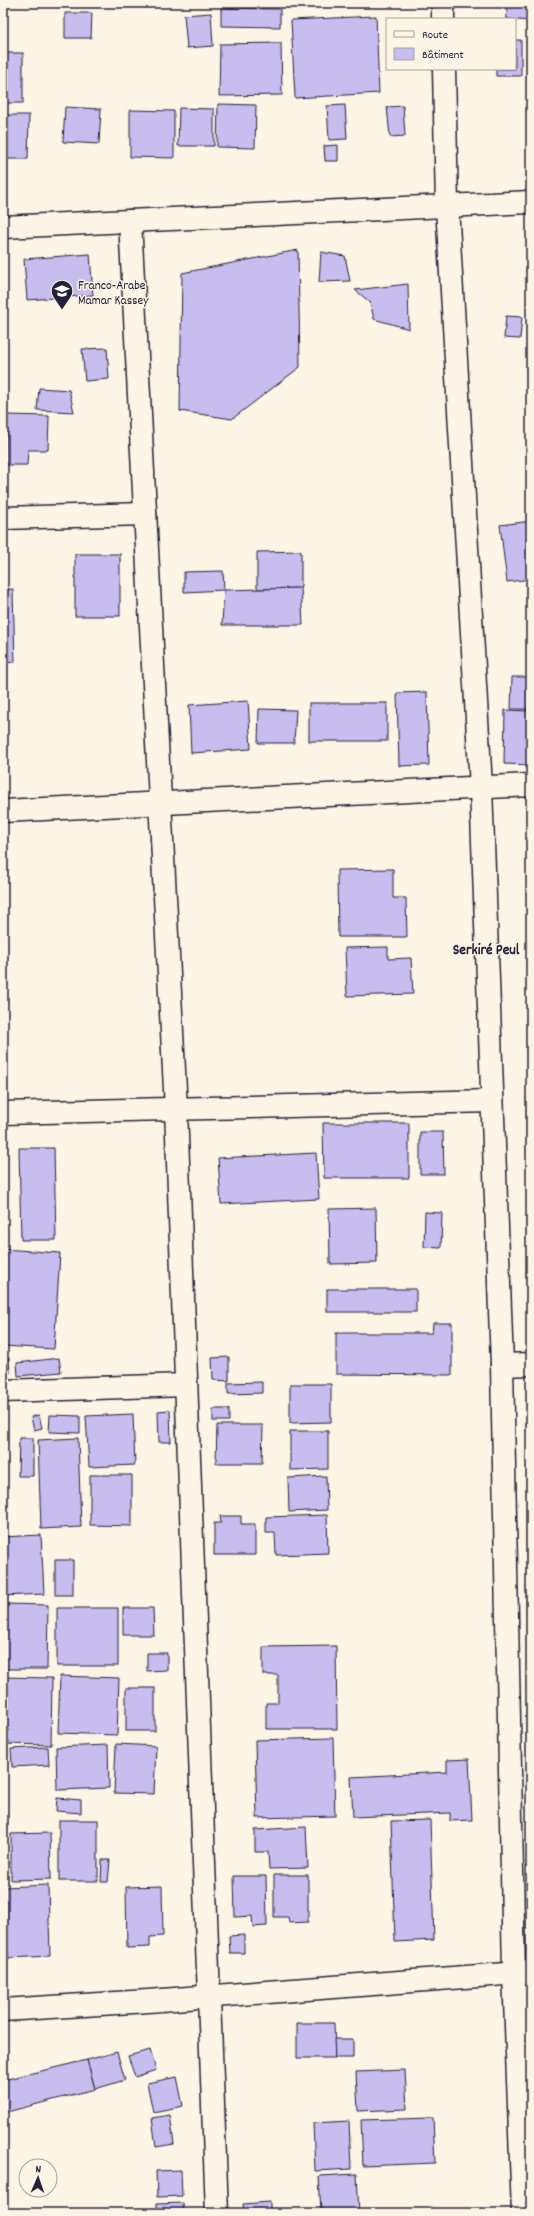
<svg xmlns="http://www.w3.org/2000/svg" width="534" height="2216" font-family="Dekko,sans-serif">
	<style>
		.building { fill: #c7bdef; stroke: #22223b }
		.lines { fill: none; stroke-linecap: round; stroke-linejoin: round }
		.minor-casing { stroke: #22223b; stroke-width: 25 }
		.minor { stroke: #fcf5e5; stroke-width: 22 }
		.labels { text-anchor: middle; stroke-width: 3; stroke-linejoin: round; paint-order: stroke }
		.poi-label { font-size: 13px; fill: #22223b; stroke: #fcf5e5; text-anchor: start }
		.quarter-label { font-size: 15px; font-weight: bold; fill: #22223b; stroke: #fcf5e5 }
	</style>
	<rect width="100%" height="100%" fill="#fcf5e5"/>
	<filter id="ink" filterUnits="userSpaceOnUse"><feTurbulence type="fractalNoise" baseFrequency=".025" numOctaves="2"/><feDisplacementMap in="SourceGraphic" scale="8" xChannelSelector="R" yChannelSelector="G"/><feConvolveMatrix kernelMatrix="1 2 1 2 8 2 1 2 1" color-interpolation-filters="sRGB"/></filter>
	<g filter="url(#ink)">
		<g class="building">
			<path d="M506,3h23l1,18 -23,-2z"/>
			<path d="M221,8l59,1v18l-59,-1z"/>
			<path d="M65,13h27l-1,25h-26z"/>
			<path d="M211,13l2,33 -26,2 -3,-33z"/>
			<path d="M376,16l3,77 -84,5 -4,-78z"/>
			<path d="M529,24h2v38h-1z"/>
			<path d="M515,40h6v36h-25v-7h19z"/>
			<path d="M281,43l1,52 -63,1 1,-52z"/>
			<rect x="3" y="53" width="20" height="50"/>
			<path d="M218,104l38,1 -1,43 -38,-1z"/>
			<path d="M345,105l2,34 -18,1 -2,-34z"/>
			<path d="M403,106l2,30 -15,1 -3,-30z"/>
			<path d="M65,107l36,2 -2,35 -36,-2z"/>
			<path d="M179,108l35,1v37h-36z"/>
			<path d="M130,110l44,1v47l-44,-1z"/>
			<path d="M3,115h26l-1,44h-25z"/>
			<path d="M338,145v16h-13l-1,-15z"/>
			<path d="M298,250l2,117 -68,52 -52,-8 2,-138z"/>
			<path d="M321,252l24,4 5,25 -31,1z"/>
			<path d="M90,254l3,41 -66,5 -3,-41z"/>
			<path d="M408,284l1,45 -35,-10 -4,-17 -15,-12z"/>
			<path d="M506,316l16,1 -2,22 -16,-1z"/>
			<path d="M107,348l2,31 -24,2 -3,-32z"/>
			<path d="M39,388l30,2 5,22 -37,-2z"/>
			<path d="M7,415l42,1 -1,34h-20l-1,15h-21z"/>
			<path d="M531,521v58l-24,3 -7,-57z"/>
			<path d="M301,551v37l-44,1v-37z"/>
			<rect x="75" y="554" width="45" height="62"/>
			<path d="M223,571l1,19 -40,2v-20z"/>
			<path d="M301,588l2,37h-81l2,-35z"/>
			<path d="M13,589l2,73 -12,1v-73z"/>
			<path d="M512,677h19v32h-20z"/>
			<path d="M427,692l2,73 -30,1 -2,-73z"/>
			<path d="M248,701l3,48 -60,4 -2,-48z"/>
			<rect x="309" y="703" width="78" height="38"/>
			<path d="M259,709l37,1 -2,33h-36z"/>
			<path d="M505,710l26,1v54l-27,-1z"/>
			<path d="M393,869v29h13l1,39h-69l-1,-67z"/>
			<path d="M388,947v12l23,-1 2,36 -66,2 -2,-48z"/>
			<path d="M323,1123h86v55h-85z"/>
			<path d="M420,1132h23l1,42h-24z"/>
			<path d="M19,1148h35l2,92h-35z"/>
			<path d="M316,1153l3,46 -98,5 -3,-46z"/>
			<path d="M376,1208l1,55 -47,1 -1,-55z"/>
			<path d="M425,1212l17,1 -1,35 -17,-1z"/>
			<path d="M3,1249l57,4 -6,96 -51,-3z"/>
			<rect x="327" y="1289" width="89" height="23"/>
			<path d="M433,1323h19v52l-116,-1v-41h96z"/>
			<path d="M229,1357v24l-16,-1 -1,-22z"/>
			<path d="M3,1358h6l1,15h-7z"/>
			<path d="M59,1358l2,14 -43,4 -1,-13z"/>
			<path d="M262,1382v11l-34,1v-11z"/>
			<path d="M290,1384h41v38l-41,1z"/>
			<rect x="213" y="1409" width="16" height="12"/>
			<path d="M170,1410l1,32h-12l-1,-31z"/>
			<path d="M133,1414l2,51 -46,2 -3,-51z"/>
			<path d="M39,1415l3,13 -8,2 -3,-13z"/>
			<path d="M50,1415l30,1v17l-31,-1z"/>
			<path d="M217,1425h46l-1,38h-46z"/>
			<path d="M290,1431h38v38l-38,1z"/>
			<path d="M19,1438h14v38h-15z"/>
			<path d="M78,1438l3,89 -40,2 -3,-89z"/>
			<path d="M90,1475h42v51l-42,-1z"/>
			<path d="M326,1476l1,34 -38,2 -1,-34z"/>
			<rect x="3" y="1479" width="2" height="49"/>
			<path d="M327,1515l1,38 -52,2 -1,-22h-9v-16z"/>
			<path d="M220,1516h21v8h14v31h-41v-32h7z"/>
			<path d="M41,1535l3,59 -41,2v-59z"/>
			<rect x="55" y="1560" width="18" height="35"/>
			<path d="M3,1604l45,1 -1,64h-44z"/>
			<rect x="57" y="1608" width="61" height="58"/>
			<path d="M123,1608h30l1,27h-31z"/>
			<path d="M336,1646l1,83h-71v-26h12v-28h-15v-28z"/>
			<path d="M147,1653h20v17l-20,1z"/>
			<path d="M60,1676l59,2 -2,57 -59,-2z"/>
			<path d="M3,1677l49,1 -1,67 -48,-1z"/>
			<rect x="126" y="1688" width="29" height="43"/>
			<path d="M333,1738l2,78 -78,2 -2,-78z"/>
			<path d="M116,1744l40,2 -2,48 -40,-1z"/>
			<path d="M108,1745l1,43 -52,2 -1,-43z"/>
			<path d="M48,1747l1,18 -37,2 -1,-18z"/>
			<path d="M469,1759l3,61 -22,1v-8l-97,4 -2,-40 96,-5v-12z"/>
			<path d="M57,1798l24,2v13l-25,-2z"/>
			<rect x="59" y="1820" width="39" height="61"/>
			<path d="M430,1820l4,120 -39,2 -4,-121z"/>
			<path d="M306,1827l2,41 -39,1 -1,-17h-13v-22z"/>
			<path d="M50,1833l1,46 -40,1v-46z"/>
			<path d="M102,1860h8l-2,22h-7z"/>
			<path d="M274,1875h34v47l-19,1 -1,-6h-14z"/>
			<path d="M234,1876h32l1,50 -14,1 -1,-11 -17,1z"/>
			<path d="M48,1885l2,71 -42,2 -3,-71z"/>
			<path d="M162,1886l1,50 -13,1v10l-23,1 -1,-61z"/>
			<path d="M244,1935v18h-14l-1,-17z"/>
			<path d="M297,2023h37l1,35h-38z"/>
			<path d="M334,2039h19v19h-18z"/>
			<path d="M150,2050l6,20 -21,7 -7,-21z"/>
			<path d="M117,2052l8,28 -30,9 -8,-29z"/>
			<path d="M87,2060l8,29 -92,24v-33z"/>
			<path d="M405,2070l2,39 -49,2 -2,-39z"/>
			<path d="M177,2077l6,29 -30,6 -6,-29z"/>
			<path d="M170,2115l4,29 -18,3 -4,-29z"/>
			<path d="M433,2118l2,45 -72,3 -2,-46z"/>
			<path d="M349,2121l2,48 -36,2 -2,-48z"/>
			<path d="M181,2170l1,26 -25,1 -1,-26z"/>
			<path d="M357,2174l2,39h-38l-2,-37z"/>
			<path d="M270,2202v11h-26l-1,-9z"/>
			<path d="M183,2203l1,10h-27v-9z"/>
			<path d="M463,2210l18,1 -1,2h-17z"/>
		</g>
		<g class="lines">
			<g class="minor-casing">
				<g id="minor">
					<path d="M443,3v16"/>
					<path d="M444,69l3,137 34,581 21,578 12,608 9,240"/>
					<path d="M130,221l46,888 41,1104"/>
					<path d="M3,227l528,-25"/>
					<path d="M3,518l142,-4"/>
					<path d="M3,811l528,-26"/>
					<path d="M3,1113l489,-12"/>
					<path d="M502,1365l29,-1"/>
					<path d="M3,1391l183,-6"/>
					<path d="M3,2010l145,-9 383,-29"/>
				</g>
			</g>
			<use href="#minor" class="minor"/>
		</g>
	</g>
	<defs>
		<g id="school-pin" transform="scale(1.15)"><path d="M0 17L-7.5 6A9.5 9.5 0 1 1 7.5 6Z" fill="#22223b" stroke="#fcf5e5"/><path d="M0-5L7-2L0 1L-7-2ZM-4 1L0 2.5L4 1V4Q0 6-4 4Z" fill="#fff"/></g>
	</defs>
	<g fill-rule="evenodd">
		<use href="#school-pin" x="62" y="291"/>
	</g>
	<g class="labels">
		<g class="poi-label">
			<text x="78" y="289">Franco-Arabe<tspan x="78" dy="15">Mamar Kassey</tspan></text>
		</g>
		<g class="quarter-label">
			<text x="486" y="954">Serkiré Peul</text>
		</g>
	</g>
	<rect width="534" height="2216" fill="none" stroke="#fcf5e5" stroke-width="16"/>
	<rect x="8" y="8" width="518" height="2200" fill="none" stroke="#22223b" stroke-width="1.5" filter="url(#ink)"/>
	<rect x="386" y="18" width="130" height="52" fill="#fcf5e5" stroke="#a5a1a1"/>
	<rect x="394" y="31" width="20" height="6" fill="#fcf5e5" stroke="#a5a1a1"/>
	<text x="422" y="38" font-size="12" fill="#22223b">Route</text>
	<rect x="394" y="48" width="20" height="12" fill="#c7bdef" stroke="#a5a1a1"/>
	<text x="422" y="58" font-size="12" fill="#22223b">Bâtiment</text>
	<g transform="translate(38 2178) rotate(2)"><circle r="19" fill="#fcf5e5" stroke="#a5a1a1"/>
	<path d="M0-3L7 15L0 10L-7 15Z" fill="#22223b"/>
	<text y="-6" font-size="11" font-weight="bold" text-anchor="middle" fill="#22223b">N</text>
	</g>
</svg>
